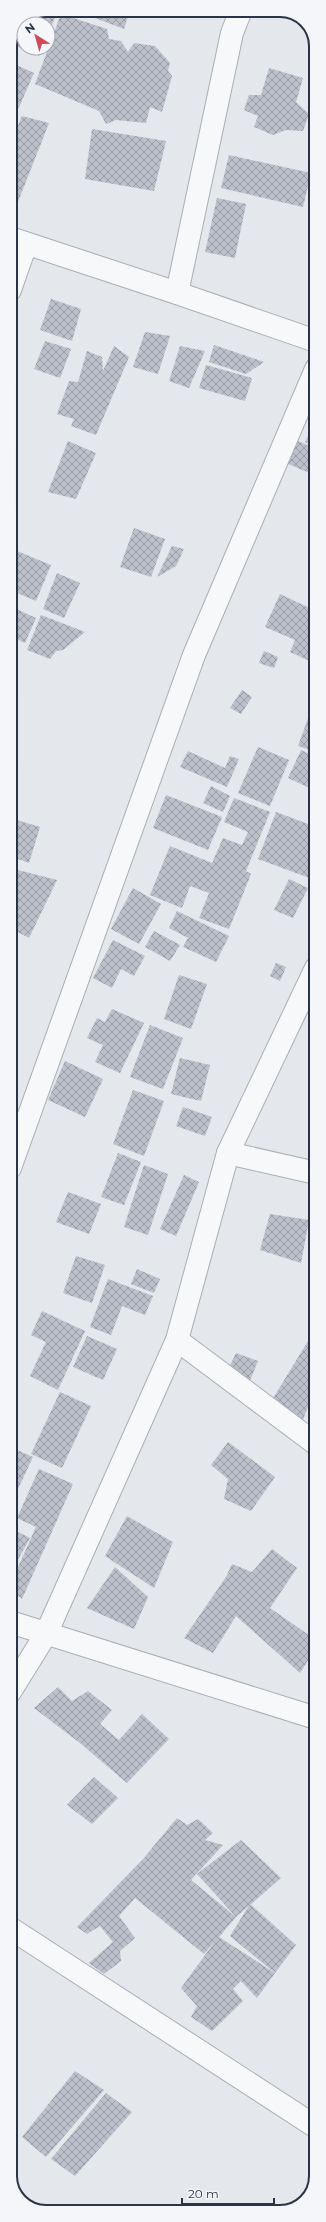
<svg xmlns="http://www.w3.org/2000/svg" width="326" height="2222" font-family="Montserrat,sans-serif">
	<style>
		.building { fill: url(#building-cross-hatch) }
		.lines { fill: none; stroke-linecap: round; stroke-linejoin: round }
		.minor-casing { stroke: #a9aeb7; stroke-width: 24 }
		.minor { stroke: #f7f8fa; stroke-width: 22 }
		.rim { fill: none; stroke: #2b3445; stroke-width: 2 }
	</style>
	<defs>
		<pattern id="building-cross-hatch" width="8" height="8" patternUnits="userSpaceOnUse"><rect width="8" height="8" fill="#bbc0ca"/><path d="M0 0l8 8M0 8l8-8" fill="none" stroke="#989da6"/></pattern>
	</defs>
	<rect width="100%" height="100%" fill="#e4e7ec"/>
	<g class="building">
		<path d="M74,10h56l-6,19z"/>
		<path d="M40,13l15,5 -7,16v-10h-24v24h18l-3,8 -28,-12 10,-24z"/>
		<path d="M61,14l46,15 2,10 12,2 7,11 6,-9 21,3 15,17 -2,8 4,5 -10,36 -12,-5 -4,16 -30,-3 -10,4 -7,-13 -64,-27z"/>
		<path d="M301,18l4,2 2,5 -8,-2z"/>
		<path d="M10,62l24,11 -24,55z"/>
		<path d="M269,68l34,10 -7,24 13,12 -6,17 -17,-1 -13,5 -19,-8 4,-11 -14,-6 5,-15h12z"/>
		<path d="M22,116l27,7 -35,89 -4,-1v-66z"/>
		<path d="M92,129l74,12 -12,50 -69,-12z"/>
		<path d="M229,155l82,18 -8,34 -82,-19z"/>
		<path d="M217,198l29,6 -11,54 -30,-6z"/>
		<path d="M51,299l30,10 -9,32 -32,-11z"/>
		<path d="M145,332l25,4 -12,38 -25,-7z"/>
		<path d="M45,341l26,8 -11,29 -26,-9z"/>
		<path d="M214,345l50,17 -18,12 -37,-12z"/>
		<path d="M114,346l15,11 -33,78 -25,-9 3,-7 -17,-5 12,-33 9,1 9,-31 15,6 1,14z"/>
		<path d="M180,346l25,5 -16,37 -20,-7z"/>
		<path d="M206,365l46,13 -7,23 -46,-13z"/>
		<path d="M311,430l5,3v14l-11,-5z"/>
		<path d="M296,440l20,9 -2,26 -28,-12z"/>
		<path d="M68,441l28,12 -20,46 -28,-7z"/>
		<path d="M134,528l31,11 -14,38 -31,-10z"/>
		<path d="M172,546l12,3 -8,17 -19,11z"/>
		<path d="M10,548l41,17 -15,36 -26,-11z"/>
		<path d="M57,573l23,10 -16,35 -21,-9z"/>
		<path d="M280,594l36,17v53l-26,-12 5,-12 -30,-13z"/>
		<path d="M10,606l26,12 -11,25 -15,-7z"/>
		<path d="M41,615l44,17 -22,18 -7,1 -6,8 -23,-9z"/>
		<path d="M264,651l14,6 -4,11 -15,-5z"/>
		<path d="M242,690l10,7 -11,17 -11,-6z"/>
		<path d="M311,710l5,1v41l-18,-6z"/>
		<path d="M258,747l31,13 -19,46 -32,-13z"/>
		<path d="M301,750l15,7v34l-28,-13z"/>
		<path d="M188,751l37,17 5,-12 9,3 -12,28 -47,-20z"/>
		<path d="M211,786l19,10 -7,16 -20,-9z"/>
		<path d="M166,795l56,22 -14,33 -55,-22z"/>
		<path d="M234,798l36,14 -24,59 5,3 -22,55 -30,-11 10,-25 -19,-7 -8,22 -32,-13 20,-49 42,17 11,-25 19,7 6,-13 -24,-10z"/>
		<path d="M276,812l40,15 -1,53 -57,-21z"/>
		<path d="M10,818l30,9 -11,36 -19,-7z"/>
		<path d="M10,868l47,12 -28,58 -19,-10z"/>
		<path d="M289,879l19,9 -15,30 -19,-8z"/>
		<path d="M133,888l28,16 -22,40 -28,-15z"/>
		<path d="M177,911l52,25 -13,26 -33,-15 5,-9 -19,-10z"/>
		<path d="M154,931l26,14 -10,16 -25,-14z"/>
		<path d="M113,940l32,16 -11,20 -13,-7 -9,19 -19,-10z"/>
		<path d="M276,963l10,4 -6,14 -10,-5z"/>
		<path d="M179,975l28,9 -16,45 -27,-10z"/>
		<path d="M112,1009l32,14 -24,50 -25,-11 8,-17 -16,-7 10,-20 8,4z"/>
		<path d="M150,1025l33,13 -20,51 -33,-12z"/>
		<path d="M180,1058l30,7 -9,36 -30,-7z"/>
		<path d="M65,1061l38,18 -18,38 -37,-17z"/>
		<path d="M133,1090l31,11 -20,55 -31,-12z"/>
		<path d="M183,1107l29,10 -7,19 -29,-10z"/>
		<path d="M118,1153l23,9 -17,43 -23,-8z"/>
		<path d="M144,1165l24,9 -20,61 -24,-8z"/>
		<path d="M184,1175l15,7 -23,54 -16,-7z"/>
		<path d="M68,1192l33,12 -12,30 -33,-12z"/>
		<path d="M270,1214l39,6 -8,43 -41,-13z"/>
		<path d="M76,1256l29,9 -13,38 -29,-10z"/>
		<path d="M137,1269l23,10 -6,14 -23,-9z"/>
		<path d="M108,1279l45,17 -8,19 -23,-9 -11,29 -21,-8z"/>
		<path d="M42,1311l43,20 -27,59 -28,-14 16,-34 -15,-7z"/>
		<path d="M316,1328v59l-14,35 -30,-22z"/>
		<path d="M87,1336l30,13 -14,31 -30,-13z"/>
		<path d="M236,1353l22,8 -9,22 -24,-7z"/>
		<path d="M60,1392l31,14 -29,62 -31,-14z"/>
		<path d="M228,1442l47,35 -24,34 -27,-12 4,-20 -17,-14z"/>
		<path d="M10,1447l23,10 -23,49z"/>
		<path d="M39,1469l34,15 -51,115 -12,-10v-4l26,-58 -19,-9z"/>
		<path d="M127,1516l46,26 -19,46 -49,-32z"/>
		<path d="M10,1528l20,10 -20,36z"/>
		<path d="M272,1549l25,19 -27,40 46,32v8l-16,25 -64,-57 -23,37 -29,-15 42,-61 6,-13 20,8z"/>
		<path d="M115,1567l33,30 -14,32 -47,-21z"/>
		<path d="M58,1687l14,14 16,-10 24,19 -12,14 19,16 23,-26 27,25 -42,44 -47,-40 -46,-35z"/>
		<path d="M94,1777l24,21 -26,26 -25,-19z"/>
		<path d="M177,1818l10,7 11,-6 15,14 -8,7 18,5 -32,35 45,37 -17,20 56,36 -18,25 -16,-17 -8,8 10,12 -31,30 -21,-14 6,-11 -16,-18 35,-48 -12,14 -69,-56 -16,18 16,22 -15,13 1,10 -17,13 -15,-11 24,-21 -13,-16 -13,8 -10,-7 66,-68z"/>
		<path d="M241,1840l40,38 -45,39 -39,-43z"/>
		<path d="M250,1904l46,41 -21,28 -45,-37z"/>
		<path d="M75,2071l29,19 -58,67 -24,-20z"/>
		<path d="M106,2093l26,19 -57,64 -24,-17z"/>
	</g>
	<g class="lines">
		<g class="minor-casing">
			<g id="minor">
				<path d="M10,238l167,55 139,48"/>
				<path d="M10,290l16,-46"/>
				<path d="M177,293l55,-260 9,-23"/>
				<path d="M228,1153l88,20"/>
				<path d="M10,1168l184,-513 122,-286"/>
				<path d="M177,1340l139,104"/>
				<path d="M10,1622l306,96"/>
				<path d="M10,1692l36,-58 131,-294 51,-187 88,-185"/>
				<path d="M10,1928l306,199"/>
			</g>
		</g>
		<use href="#minor" class="minor"/>
	</g>
	<path d="M0 0H326V2222H0ZM46 17H280A29 29 0 0 1 309 46V2176A29 29 0 0 1 280 2205H46A29 29 0 0 1 17 2176V46A29 29 0 0 1 46 17Z" fill="#f4f6f9" fill-rule="evenodd"/>
	<path class="rim" d="M46 17H280A29 29 0 0 1 309 46V2176A29 29 0 0 1 280 2205H46A29 29 0 0 1 17 2176V46A29 29 0 0 1 46 17Z"/>
	<g transform="translate(36 36) rotate(323)"><circle r="19" fill="#f4f6f9" stroke="#a4a8b1"/>
	<path d="M0-3L7 15L0 10L-7 15Z" fill="#d1495b"/>
	<text y="-6" font-size="11" font-weight="bold" text-anchor="middle" fill="#2b3445">N</text>
	</g>
	<path d="M182 2198v6h92v-6" fill="none" stroke="#2b3445" stroke-width="2"/>
	<text x="188" y="2198" font-size="12" fill="#2b3445" stroke="#f4f6f9" stroke-width="3" paint-order="stroke">20 m</text>
</svg>
